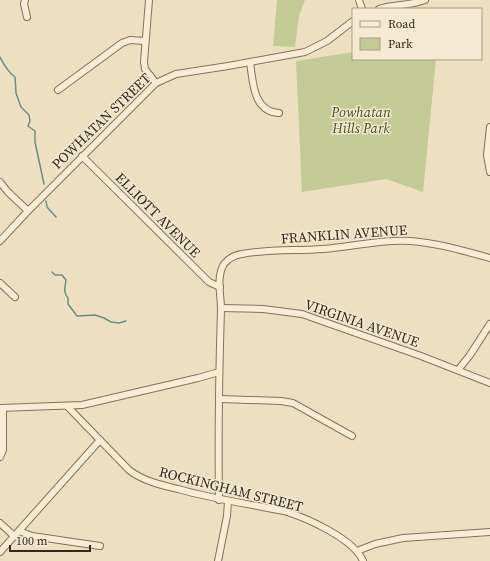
<svg xmlns="http://www.w3.org/2000/svg" width="490" height="561" font-family="'Source Serif 4',serif">
	<style>
		.green { fill: #c3ca96 }
		.lines { fill: none; stroke-linecap: round; stroke-linejoin: round }
		.stream { stroke: #6b8d85; stroke-width: 1.5 }
		.minor-casing { stroke: #857159; stroke-width: 8 }
		.minor { stroke: #f8edd4; stroke-width: 6 }
		.labels { text-anchor: middle; stroke-width: 3; stroke-linejoin: round; paint-order: stroke }
		.park-label { font-size: 14px; font-style: italic; fill: #465124; stroke: #f4ead1 }
		.street-label { font-size: 14px; fill: #35291d; stroke: #f4ead1 }
	</style>
	<rect width="100%" height="100%" fill="#ece0c1"/>
	<g class="green">
		<path d="M277,0h28l-6,16 -4,31 -22,-1z"/>
		<path d="M353,52v7h83l-13,133 -37,-13 -84,13 -6,-131z"/>
	</g>
	<g class="lines">
		<g class="stream">
			<path d="M0,57c4,8 8,15 15,20l1,16 5,14 8,8 1,6 -2,5 7,5v11l9,42"/>
			<path d="M46,201l1,6 9,10"/>
			<path d="M52,272l3,3h7l4,5c-1,7 -3,13 2,18v6l9,12 18,-1 9,3 7,4 8,1 7,-2"/>
		</g>
		<g class="minor-casing">
			<g id="minor">
				<path d="M25,0l-1,4 3,13"/>
				<path d="M149,0l-5,62 1,7 11,14"/>
				<path d="M359,0l3,9"/>
				<path d="M379,9c15,-5 31,-3 46,-9"/>
				<path d="M250,62c3,20 3,50 29,51"/>
				<path d="M58,90l64,-47 8,-3 15,1"/>
				<path d="M490,127l-3,28 3,17"/>
				<path d="M82,156l127,126 11,5"/>
				<path d="M0,182l8,10 20,19"/>
				<path d="M0,241l28,-30 128,-128 20,-9 52,-8 77,-14 22,-11 26,-20"/>
				<path d="M0,283l15,14"/>
				<path d="M221,308l42,1 39,5 119,42 69,27"/>
				<path d="M458,370l12,-15 20,-31"/>
				<path d="M220,399l61,2 12,2 59,33"/>
				<path d="M67,406l62,64c14,11 32,15 49,19 35,10 71,15 106,22 23,7 70,28 79,50"/>
				<path d="M0,408l82,-3 116,-27 21,-6"/>
				<path d="M0,457l3,-7v-42"/>
				<path d="M219,500c-1,-64 0,-127 2,-191 0,-14 -5,-32 3,-45 4,-5 11,-9 18,-10 27,-5 54,-3 81,-5 29,-2 58,-10 87,-8 28,2 54,10 80,17"/>
				<path d="M0,523l14,13"/>
				<path d="M19,531l13,5 68,10"/>
				<path d="M357,551l18,-7 28,-6 87,-6"/>
				<path d="M0,552l100,-112"/>
				<path d="M218,561l9,-45 1,-15"/>
			</g>
		</g>
		<use href="#minor" class="minor"/>
	</g>
	<g class="labels">
		<g class="park-label">
			<text x="361" y="117">Powhatan<tspan x="361" dy="16">Hills Park</tspan></text>
		</g>
		<g class="street-label">
			<text transform="translate(101 121) rotate(-44)" y="5">POWHATAN STREET</text>
			<text transform="translate(158 215) rotate(45)" y="5">ELLIOTT AVENUE</text>
			<text transform="translate(344 234) rotate(-4)" y="5">FRANKLIN AVENUE</text>
			<text transform="translate(362 323) rotate(19)" y="5">VIRGINIA AVENUE</text>
			<text transform="translate(231 489) rotate(14)" y="5">ROCKINGHAM STREET</text>
		</g>
	</g>
	<rect x="352" y="8" width="130" height="52" fill="#f4ead1" stroke="#a89d89"/>
	<rect x="360" y="21" width="20" height="6" fill="#f8edd4" stroke="#a89d89"/>
	<text x="388" y="28" font-size="12" fill="#35291d">Road</text>
	<rect x="360" y="38" width="20" height="12" fill="#c3ca96" stroke="#a89d89"/>
	<text x="388" y="48" font-size="12" fill="#35291d">Park</text>
	<path d="M10 545v6h80v-6" fill="none" stroke="#35291d" stroke-width="2"/>
	<text x="16" y="545" font-size="12" fill="#35291d" stroke="#f4ead1" stroke-width="3" paint-order="stroke">100 m</text>
</svg>
